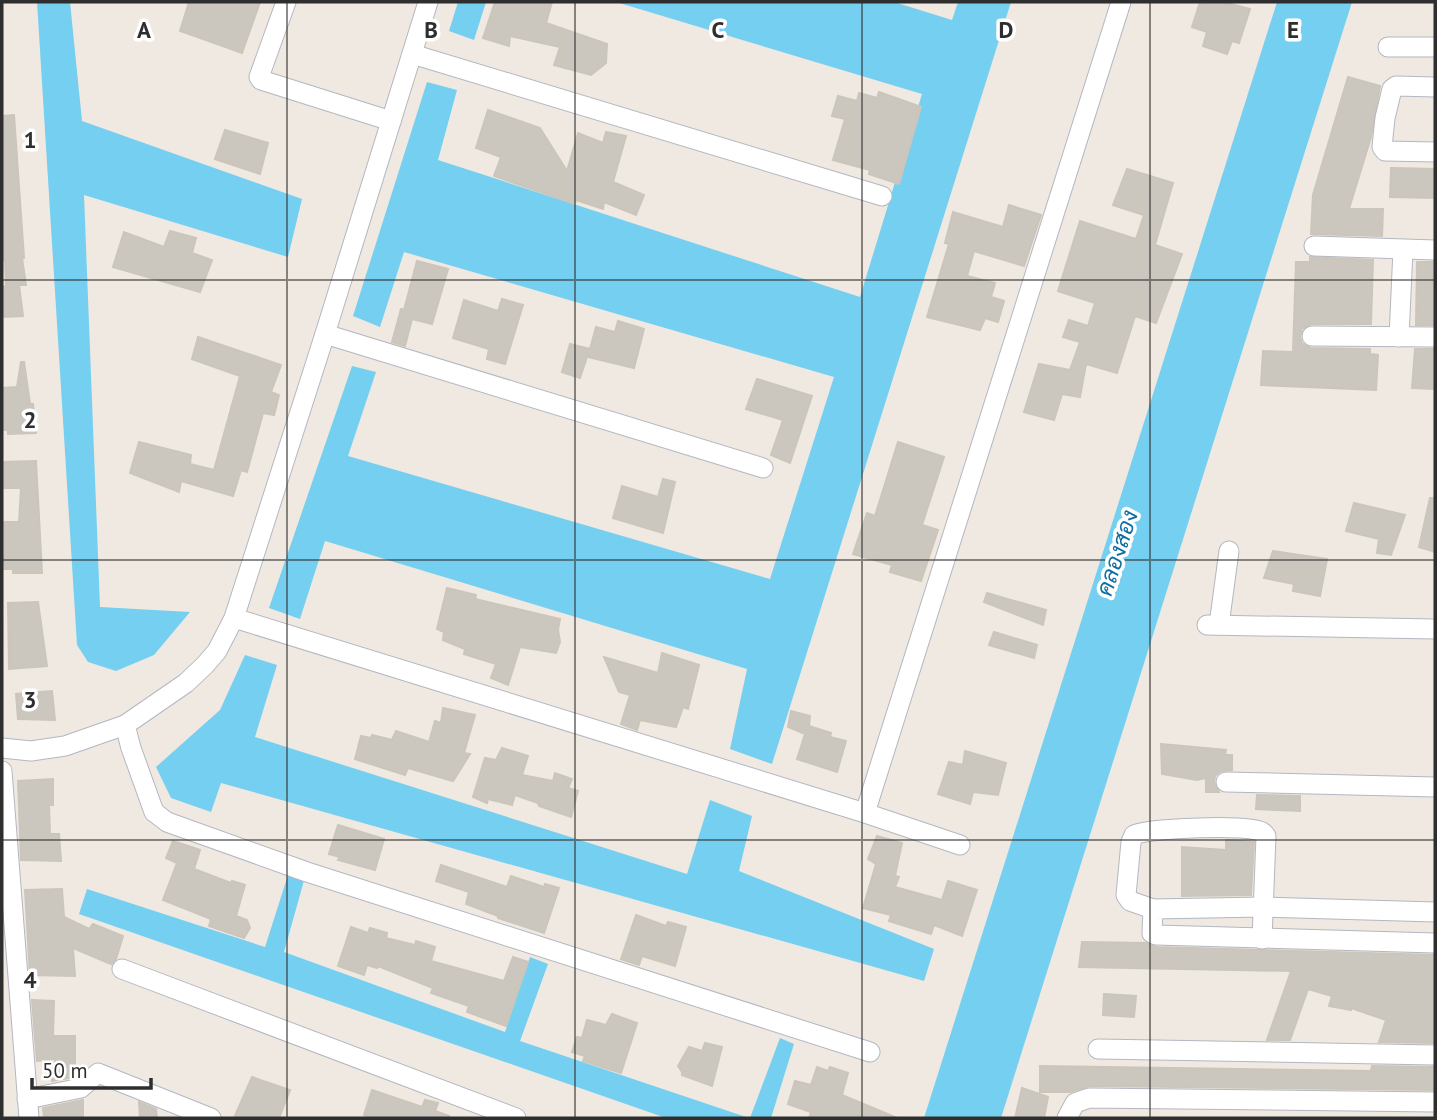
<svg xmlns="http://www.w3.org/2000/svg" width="1437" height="1120" font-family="'PT Sans',Sarabun,sans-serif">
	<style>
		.water { fill: #75cff0 }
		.building { fill: #cbc7bf; stroke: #cbc5ba; stroke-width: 2 }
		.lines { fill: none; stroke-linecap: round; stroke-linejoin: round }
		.minor-casing { stroke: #b4b7c1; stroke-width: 21 }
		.minor { stroke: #fff; stroke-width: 19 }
		.grid { fill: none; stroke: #2e2e2e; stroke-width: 2; stroke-opacity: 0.55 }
		.labels { text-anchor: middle; stroke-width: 7; stroke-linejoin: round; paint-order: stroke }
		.water-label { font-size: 23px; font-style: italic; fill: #0d6fa3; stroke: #fff }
		.grid-label { font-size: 23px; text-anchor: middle; font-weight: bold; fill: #2e2e2e; stroke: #fff; stroke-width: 7; stroke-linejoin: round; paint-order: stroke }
	</style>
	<rect width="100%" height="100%" fill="#efe9e1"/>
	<g class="water">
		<path d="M37,2h33l12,119 220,78 -14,58 -204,-62 16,412 90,5 -36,43 -38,16 -28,-9 -11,-17z"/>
		<path d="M458,2h28l-12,38 -25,-9z"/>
		<path d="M616,2h278l58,18 6,-18h53l-239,762 -42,-15 17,-80 -422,-128 -25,78 -31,-11 83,-242 24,6 -28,84 422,123 64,-202 -430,-125 -24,75 -27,-11 74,-234 30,8 -19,70 422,137 62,-203z"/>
		<path d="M1277,2h75l-351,1116h-77z"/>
		<path d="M245,655l32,10 -22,72 432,137 23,-74 42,16 -13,55 195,78 -10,32 -703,-198 -10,29 -40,-14 -15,-31 64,-57z"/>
		<path d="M289,872l16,5 -21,75 221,80 25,-75 18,7 -28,77 229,77h-83l-587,-204 8,-25 178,58z"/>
		<path d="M780,1038l14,6 -23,74h-21z"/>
	</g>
	<g class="building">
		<path d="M189,2h71l-18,51 -62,-22z"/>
		<path d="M495,2h57l-6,21 61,21 -1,19 -15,12 -37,-10 6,-18 -50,-11 -1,10 -26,-8z"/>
		<path d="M1200,2h23l27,7 -11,34 -7,-2 -5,13 -24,-8 4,-14 -15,-5z"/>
		<path d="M1348,77l32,9 -9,51 -22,72h34l-1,27 -71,-2 2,-39z"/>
		<path d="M879,92l42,15 -22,77 -30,-10 1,-4 -37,-10 12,-41 -13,-3 6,-20 19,5 2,-8 18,5z"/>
		<path d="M488,110l52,18 27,43 11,-38 25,10 3,-11 20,4 -13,46 31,13 -8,20 -32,-13 -1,7 -27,-9 -1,4 -81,-28 7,-19 -25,-9z"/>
		<path d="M14,115l10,143h-2l4,27h-7l4,31 -21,1v-30l4,-1 -1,-27 -3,1v-144z"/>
		<path d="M225,130l43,13 -8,31 -45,-15z"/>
		<path d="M1391,168l44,1v29l-45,-1z"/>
		<path d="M1127,169l46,14 -18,62 27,9 -26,69 -21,-7 -18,57 -31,-9 -6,33 -18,-3 -8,26 -30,-8 15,-48 31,6 10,-28 -17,-5 6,-17 19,6 7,-23 -37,-12 22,-70 56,18 8,-24 -31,-10z"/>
		<path d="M1009,205l32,10 -17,51 -50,-15 -7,25 28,7 -4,14 13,4 -6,21 -13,-4 -5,12 -53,-13 22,-73 -4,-1 8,-31 50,15z"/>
		<path d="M170,231l26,7 -4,15 20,7 -12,32 -87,-25 11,-35 40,15z"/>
		<path d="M1310,257l63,3 -2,64h-60l-9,5 -2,8 2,6 9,5 59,1v5l8,1 -2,35 -115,-5 2,-34 30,1 3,-90h14z"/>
		<path d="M417,261l31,8 -16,55 -20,-5 -7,27 -13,-4 9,-33 3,1z"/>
		<path d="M1417,262h18v63h-19z"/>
		<path d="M502,299l21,6 -18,59 -18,-5 2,-10 -36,-11 11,-38 34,11z"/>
		<path d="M618,321l26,8 -10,39 -46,-11 1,-6 -9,27 -18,-6 8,-28 20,5 6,-22 19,5z"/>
		<path d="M198,337l83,28 -10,27 8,3 -5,20 -11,-2 -16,59 -6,-2 -8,26 -52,-15 -2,11 -49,-19 9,-31 52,13 -1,9 24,6 26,-94 -48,-17z"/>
		<path d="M1415,349h20v40l-23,-1z"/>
		<path d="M21,362h3l6,42h3l3,29 -28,1v-4h-6v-42l15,-1z"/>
		<path d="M757,379l55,17 -22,67 -19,-8 12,-35 -37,-11z"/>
		<path d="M898,442l46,15 -22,68 16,5 -17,51 -31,-9 2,-7 -39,-11 14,-41 8,3z"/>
		<path d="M36,461l6,112h-29v-4h-11v-47h17l2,-34h-19v-26z"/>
		<path d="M663,479l12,3 -12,51 -50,-15 9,-32 36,11z"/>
		<path d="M1430,498h5v54l-16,-5z"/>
		<path d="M1354,503l51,12 -14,40 -14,-2 2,-14 -33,-8z"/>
		<path d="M1273,551l54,8 -7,37 -27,-5 1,-7 -30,-6z"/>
		<path d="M447,588l29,7 -1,4 85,20 -2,11 2,12 -4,11 -36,-6 -12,38 -17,-7 5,-14 -32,-10 1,-5 -22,-9 1,-8 -7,-3z"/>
		<path d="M987,593l59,17 -3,15 -59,-23z"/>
		<path d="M38,602l9,64 -38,3 -1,-66z"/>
		<path d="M994,632l43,13 -3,13 -45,-13z"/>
		<path d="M662,653l37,12 -11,44 -5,-2 -7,20 -36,-7 -3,10 -16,-6 9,-29 -11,-3 -15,-35 54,16z"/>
		<path d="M52,691l3,29 -37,-1 -2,-25z"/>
		<path d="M443,708l32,7 -11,38 6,1 -17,27 -45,-13 -3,7 -50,-16 6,-23 10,2 1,-3 20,5 4,-9 33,11 6,-21 6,2z"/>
		<path d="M791,711l19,5 -1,10 22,7 -1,4 16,4 -9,31 -40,-13 8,-25 -17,-7z"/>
		<path d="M1161,744l65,6 -1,5h7v15l-11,1 -6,5 -1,6 5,10h-13v-14l-9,2 -35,-6z"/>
		<path d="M502,748l26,8 -6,19 31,6 2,-8 17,6 -4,9 10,3 -7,26 -32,-11 -1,-3 -23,-8 -3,10 -24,-6 -1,4 -14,-6 12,-39 11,2z"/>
		<path d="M965,751l41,12 -8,32 -25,-3 -3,12 -32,-10 11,-32 14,3z"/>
		<path d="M53,779v26h-4l1,29h9l2,27 -40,-1 -3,-79z"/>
		<path d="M1257,795l43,1v15l-44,-2z"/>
		<path d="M338,825l46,14 -9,31 -37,-10 2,-3 -11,-3z"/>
		<path d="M877,836l25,7 -7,33 4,1 -4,10 47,13 6,-19 29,9 -15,46 -28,-11 -3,9 -42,-13 2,-6 -28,-7 13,-44 -8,-5z"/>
		<path d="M1226,840l28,2 -3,53 -69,1v-49l44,3z"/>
		<path d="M173,841l27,9 -6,19 37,14 1,-2 13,4 -9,31 11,4 3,8 -6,10 -35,-12 2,-7 -48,-19 14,-37 -11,-5z"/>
		<path d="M441,865l66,22 4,-11 33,11 1,-3 14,4 -15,45 -46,-15v-2l-32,-12 3,-12 -33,-11z"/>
		<path d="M62,889l2,28 25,12 4,-5 30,12 -7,23 -5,5 -38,-16 2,28 -45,-1 -5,-85z"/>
		<path d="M636,915l30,11 2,-4 18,5 -11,39 -33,-10 -3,9 -18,-6z"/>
		<path d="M351,927l17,6 2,-5 17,5 -1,5 29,7 1,-4 19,6 -4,14 73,20 9,-24 15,5 -22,64 -39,-14 2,-6 -38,-13 2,-5 -55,-22 -1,2 -10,-3 -3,10 -26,-9z"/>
		<path d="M1082,942l64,1 10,4 279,8v88l-56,-1 7,-22 -35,-12v2l-22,-4 3,-10 -24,-7 -18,51h-23l24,-69 -212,-4z"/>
		<path d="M1104,994l32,2 -2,21 -31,-2z"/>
		<path d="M32,1000l22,1 -1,35h22v41l-23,4v-21l-15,1z"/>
		<path d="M612,1014l25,9 -16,50 -38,-12 2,-5 -13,-4 5,-15 5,1 5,-18 19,5z"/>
		<path d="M705,1043l17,4 -10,39 -30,-11v-3l-4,-6 11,-19 13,4z"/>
		<path d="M1040,1066l331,5 1,-5 63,1v23l-346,-4 -19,6h-30z"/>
		<path d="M817,1067l11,4 2,-4 18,6 -6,22 55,23h-88l2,-6 -23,-8 7,-23 16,4z"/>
		<path d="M252,1077l38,13 -11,28h-45z"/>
		<path d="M1022,1088l26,9 -4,21h-29z"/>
		<path d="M372,1090l50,17 3,-7 13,3 -3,8 14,5v2h-77l-8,-3z"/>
		<path d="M83,1100v18h-39l-1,-10z"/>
		<path d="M139,1102l17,7 1,9h-17z"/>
	</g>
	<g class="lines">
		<g class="minor-casing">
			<g id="minor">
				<path d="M286,2l-27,75 2,3 130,41"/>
				<path d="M1388,47h47"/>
				<path d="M412,54l470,142"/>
				<path d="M1435,87l-39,-1 -4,3 -7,29 -3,29 3,4 50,1"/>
				<path d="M1314,246l121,4"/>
				<path d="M325,334l438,134"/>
				<path d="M1312,336l123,1"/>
				<path d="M1399,337l4,-87"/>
				<path d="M234,618l631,195 95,32"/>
				<path d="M1207,625l228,4"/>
				<path d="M1219,625l10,-74"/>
				<path d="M125,725l6,23 23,64 13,10 140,50 563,180"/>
				<path d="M2,748l29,3 34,-5 60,-21 61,-42 19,-18 12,-14 17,-33 91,-284 103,-332"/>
				<path d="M2,771l27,347"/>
				<path d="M1226,782l209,5"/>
				<path d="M865,813l256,-811"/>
				<path d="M1153,909l-23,-8 -4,-6 5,-53 3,-7c11,-7 119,-11 128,-3 2,1 3,3 4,4l-4,103"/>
				<path d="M1435,912l-173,-5 -109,2 -1,24 4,2 279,8"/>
				<path d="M122,969l394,149"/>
				<path d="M1098,1049l337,6"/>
				<path d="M27,1099l54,-11 17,-15 113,45"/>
				<path d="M1067,1118l8,-15 14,-5 346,4"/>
			</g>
		</g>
		<use href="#minor" class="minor"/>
	</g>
	<path class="grid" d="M287,2v1116M575,2v1116M862,2v1116M1150,2v1116M2,280h1433M2,560h1433M2,840h1433"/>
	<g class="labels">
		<g class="water-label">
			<text transform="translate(1117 553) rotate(-72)" y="8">คลองสอง</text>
		</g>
	</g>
	<g class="grid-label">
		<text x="144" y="38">A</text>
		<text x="431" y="38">B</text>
		<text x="718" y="38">C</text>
		<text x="1006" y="38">D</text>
		<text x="1293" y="38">E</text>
		<text x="30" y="148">1</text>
		<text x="30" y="428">2</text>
		<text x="30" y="708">3</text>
		<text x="30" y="988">4</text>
	</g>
	<rect width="1437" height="1120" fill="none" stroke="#2e2e2e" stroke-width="7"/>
	<path d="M32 1078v10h119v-10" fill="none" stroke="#2e2e2e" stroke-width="3.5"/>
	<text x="42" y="1078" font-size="21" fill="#2e2e2e" stroke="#ffffff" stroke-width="5" paint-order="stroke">50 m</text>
</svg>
